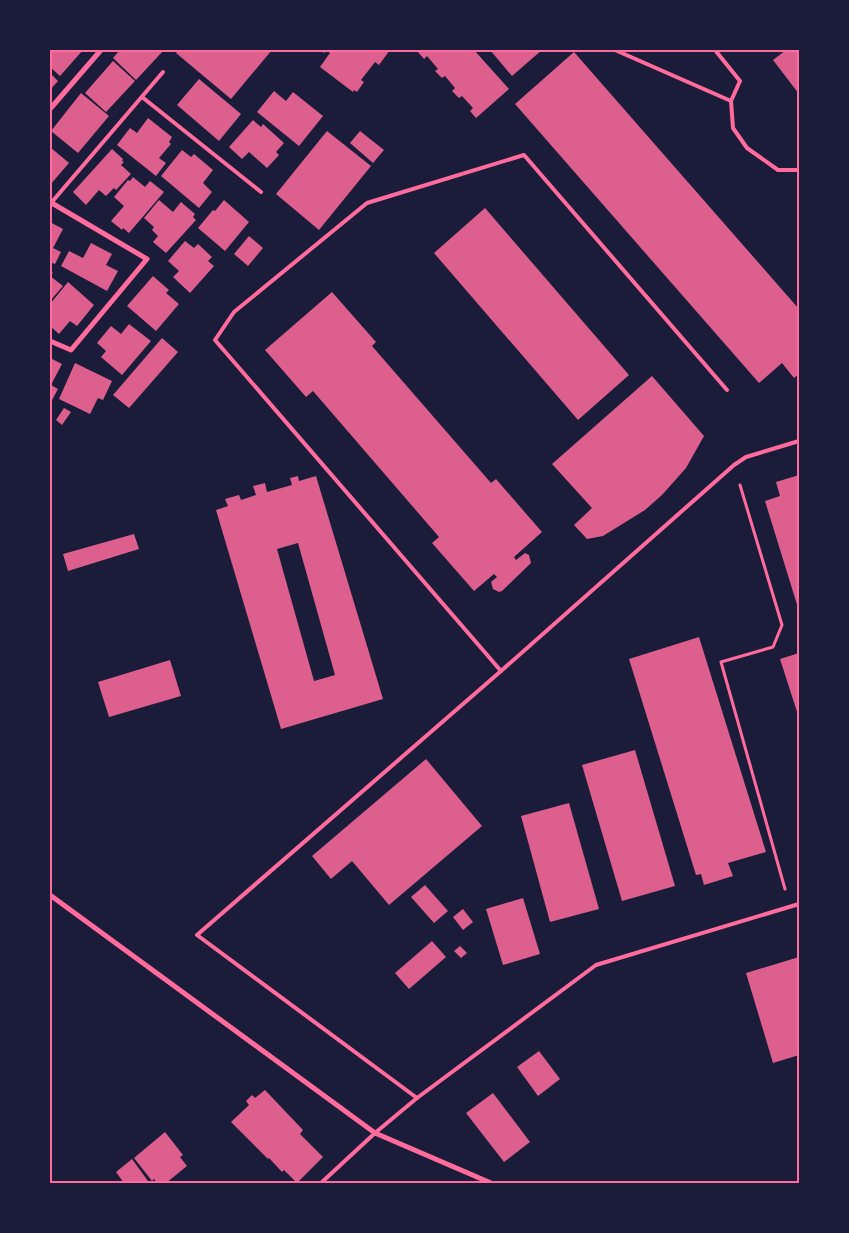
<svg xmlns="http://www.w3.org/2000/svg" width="849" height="1233" font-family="'Fira Sans',sans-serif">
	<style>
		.building { fill: #dd5f8e; fill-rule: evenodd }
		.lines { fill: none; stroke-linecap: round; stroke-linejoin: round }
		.path { stroke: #ff6b9d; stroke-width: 3 }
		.service { stroke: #ff6b9d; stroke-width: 4 }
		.minor { stroke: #ff6b9d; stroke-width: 5 }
		.neatline { fill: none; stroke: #ff6b9d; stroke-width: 2 }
	</style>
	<rect width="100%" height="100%" fill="#1b1b3a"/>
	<g class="building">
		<path d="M50,50h33l-23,26 -10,-9z"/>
		<path d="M120,50h44l-28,30 -23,-22z"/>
		<path d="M178,50h94l-41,49 -55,-46z"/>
		<path d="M320,50h70l-11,15 -4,-3 -14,18 3,2 -7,10 -3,-2 -1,2 -33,-25 10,-14 -4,-3 -2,3z"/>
		<path d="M418,50h56l35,39 -33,29 -6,-7 3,-3 -11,-12 -3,2 -7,-7 3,-3 -10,-12 -3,2 -7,-7 3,-2 -11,-13 -3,3 -7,-8z"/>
		<path d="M490,50h52l-30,26z"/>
		<path d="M786,50h13v44l-26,-34z"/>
		<path d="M574,52l225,257v65l-5,4 -12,-15 -23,20 -244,-279z"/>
		<path d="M113,61l22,20 -29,31 -21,-19z"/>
		<path d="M50,73l8,8 -8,9z"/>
		<path d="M199,79l42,35 -22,27 -42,-36z"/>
		<path d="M274,91l12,10 7,-9 30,24 -24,30 -42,-34z"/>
		<path d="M81,93l28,23 -31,37 -27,-22z"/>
		<path d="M148,118l24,19 -3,5 2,2 -12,14 7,5 -10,13 -39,-31 13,-17 7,5z"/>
		<path d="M253,120l8,7 2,-3 21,19 -8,9 3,3 -12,13 -18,-16 -7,7 -13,-12z"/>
		<path d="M327,131l44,35 -52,64 -43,-36z"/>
		<path d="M360,131l24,19 -11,13 -23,-20z"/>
		<path d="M50,147l19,16 -19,22z"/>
		<path d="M112,149l11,10 -1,2 2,1 -3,3 10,9 -15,16 -2,-2 -8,8 -7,-6 -13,15 -13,-13z"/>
		<path d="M182,150l9,7 3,-3 19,16 -10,13 9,9 -13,16 -38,-32z"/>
		<path d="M133,177l12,10 5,-6 14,11 -35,41 -6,-5 -1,2 -11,-9 13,-15 -10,-9 14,-17 2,1z"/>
		<path d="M159,200l14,12 8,-10 14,12 -2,3 3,3 -30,33 -13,-11 5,-6 -6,-6 2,-3 -10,-9z"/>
		<path d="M224,200l25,22 -24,29 -27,-23 15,-18 2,1z"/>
		<path d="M485,208l144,167 -51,45 -144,-167z"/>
		<path d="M50,222l13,7 -10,19 8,4 -6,12 -5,-2z"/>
		<path d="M249,236l14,12 -15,18 -14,-12z"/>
		<path d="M185,241l9,7 4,-4 14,13 -4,4 6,5 -24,27 -17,-16 6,-6 -11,-10z"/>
		<path d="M91,243l21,11 -6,11 12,6 -11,20 -46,-25 8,-15 14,7z"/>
		<path d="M50,270l3,3 -3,3 13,10 -13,15z"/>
		<path d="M153,276l16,14 -3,3 13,11 -23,27 -29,-25z"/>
		<path d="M68,282l26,23 -17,21 -7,-5 -11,13 -9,-8v-22z"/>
		<path d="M332,292l44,50 -4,4 119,137 5,-4 46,53 -28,25 2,3 9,-7 4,2 2,8 -29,28 -3,1 -6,-3 -2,-7 6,-5 -3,-3 -20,17 -42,-48 7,-6 -126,-146 -7,6 -41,-47z"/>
		<path d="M129,324l22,17 -29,34 -21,-18 5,-6 -9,-8 14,-17 10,8z"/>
		<path d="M162,338l16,14 -49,56 -16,-13z"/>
		<path d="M50,358l12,6 -11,21 7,4 -7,13 -1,-1z"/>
		<path d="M75,363l37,18 -9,19 -5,-2 -8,16 -31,-15z"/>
		<path d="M652,376l52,60 -18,32 -24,27 -17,15 -42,26 -16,3 -13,-14 18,-17 -40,-44z"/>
		<path d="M64,408l7,4 -9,13 -6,-5z"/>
		<path d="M799,475v136l-34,-110 15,-5 -4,-14z"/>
		<path d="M298,476l1,5 17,-5 67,223 -102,30 -65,-219 12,-4 -3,-7 14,-4 2,5 15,-5 -3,-9 12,-3 2,9 25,-7 -2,-7zM298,543l37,132 -21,6 -37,-132z"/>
		<path d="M134,534l5,15 -71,22 -5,-17z"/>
		<path d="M699,637l67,215 -38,11 5,13 -29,9 -3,-11 -5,1 -67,-216z"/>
		<path d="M799,653v65l-19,-59z"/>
		<path d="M170,660l11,36 -72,21 -11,-35z"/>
		<path d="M635,750l40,136 -53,15 -40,-136z"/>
		<path d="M426,759l56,67 -93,79 -37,-44 -21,18 -19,-23z"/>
		<path d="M569,803l30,106 -49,13 -29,-106z"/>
		<path d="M425,885l23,26 -14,12 -23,-26z"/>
		<path d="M523,898l17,56 -37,11 -17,-56z"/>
		<path d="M463,909l10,13 -10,8 -10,-13z"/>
		<path d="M432,941l14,16 -37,32 -14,-16z"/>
		<path d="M460,946l7,7 -6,5 -7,-7z"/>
		<path d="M799,957v98l-26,8 -27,-90z"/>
		<path d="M539,1051l21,28 -22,17 -21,-29z"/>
		<path d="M265,1090l38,40 -3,4 23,23 -26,26 -13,-13 -2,2 -13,-14 -1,1 -37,-37 18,-17 -3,-4 6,-6 3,3z"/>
		<path d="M493,1093l37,49 -26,20 -38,-49z"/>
		<path d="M165,1132l18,23 -3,2 7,9 -21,17h-9l-3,-4 -2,2 -18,-23z"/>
		<path d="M132,1159l16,22 -3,2h-21l-8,-11z"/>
	</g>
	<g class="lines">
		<path class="path" d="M740,485l42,140 -9,22 -52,15 64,227"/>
		<g class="service">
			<path d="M615,50l116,51"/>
			<path d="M715,50l25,31 -9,20 2,27 14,20 31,22h21"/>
			<path d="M142,97l119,95"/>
			<path d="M51,203l112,-131"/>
			<path d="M501,671l-286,-331 19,-28 133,-109 157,-48 203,235"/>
			<path d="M417,1098l-220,-163 304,-264 233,-206 12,-8 53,-16"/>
			<path d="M321,1183l54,-50 42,-35 179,-133 203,-61"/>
		</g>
		<g class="minor">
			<path d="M50,109l51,-59"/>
			<path d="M50,202l97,57 -76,91 -21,-9"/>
			<path d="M50,895l325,238 116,50"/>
		</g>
	</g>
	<rect width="849" height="1233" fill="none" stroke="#1b1b3a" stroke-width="102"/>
	<rect x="51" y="51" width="747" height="1131" class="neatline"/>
</svg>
